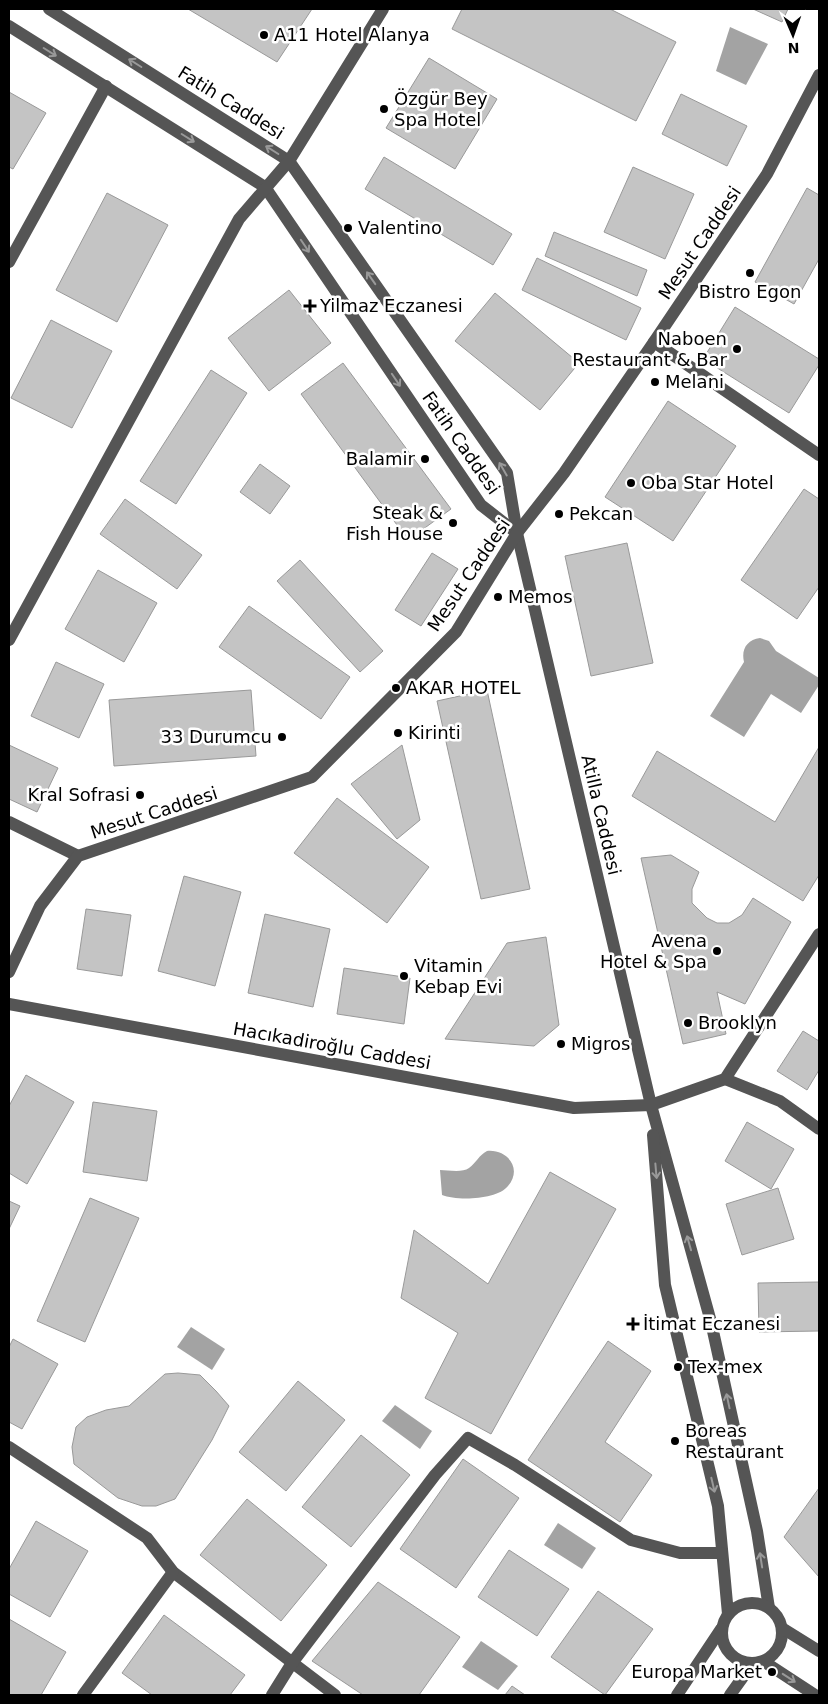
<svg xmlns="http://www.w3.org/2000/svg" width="828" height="1704" font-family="'DejaVu Sans',sans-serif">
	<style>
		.water { fill: #a3a3a3 }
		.building { fill: #c4c4c4; stroke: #999 }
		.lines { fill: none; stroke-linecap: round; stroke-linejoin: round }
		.minor { stroke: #555; stroke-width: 12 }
		.oneway { stroke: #999 }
		.poi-dot { fill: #000; stroke: #fff; stroke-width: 2 }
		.labels { text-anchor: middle; stroke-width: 5; stroke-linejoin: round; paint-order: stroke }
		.poi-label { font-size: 18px; fill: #000; stroke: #fff; text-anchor: start }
		.street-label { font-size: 18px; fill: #000; stroke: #fff }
	</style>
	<rect width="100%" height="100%" fill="#fff"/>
	<g class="water">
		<path d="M730,27l38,17 -22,41 -30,-14z"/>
		<path d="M760,638l9,3 7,10 43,27v7l-18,28 -30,-19 -27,43 -34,-21 34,-54c-3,-13 3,-22 16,-24z"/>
		<path d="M487,1151c20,-2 36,17 21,35 -11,14 -51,15 -66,9l-2,-25c8,0 22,3 29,-2 7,-5 10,-13 18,-17z"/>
		<path d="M191,1327l34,22 -13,21 -35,-23z"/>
		<path d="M395,1405l37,26 -12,18 -38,-28z"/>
		<path d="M558,1523l38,25 -14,21 -38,-24z"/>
		<path d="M481,1641l37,25 -20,24 -36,-23z"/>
	</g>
	<g class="building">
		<path d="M188,9h124l-35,53z"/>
		<path d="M462,9h148l66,33 -40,79 -184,-92z"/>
		<path d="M753,9h35l-6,13z"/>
		<path d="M429,58l68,41 -42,70 -69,-41z"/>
		<path d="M9,92l37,21 -33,56 -4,-2z"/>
		<path d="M681,94l66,32 -20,40 -65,-32z"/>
		<path d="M384,157l128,77 -19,31 -128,-76z"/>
		<path d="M633,167l61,27 -29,65 -61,-27z"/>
		<path d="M807,188l12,7v64l-25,45 -39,-22z"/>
		<path d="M107,193l61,32 -51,97 -61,-32z"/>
		<path d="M554,232l93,38 -10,26 -92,-40z"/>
		<path d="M537,258l104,50 -15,32 -104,-50z"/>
		<path d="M289,290l42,53 -62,48 -41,-53z"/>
		<path d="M495,293l84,70 -39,47 -85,-69z"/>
		<path d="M735,307l84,52v6l-30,48 -86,-54z"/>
		<path d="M51,320l61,31 -40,77 -61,-30z"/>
		<path d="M343,363l108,146 -43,31 -107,-146z"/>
		<path d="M211,370l36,23 -71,111 -36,-23z"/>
		<path d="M668,401l68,45 -63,95 -68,-44z"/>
		<path d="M260,464l30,22 -20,28 -30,-22z"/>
		<path d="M804,489l15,10v88l-22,32 -56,-39z"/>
		<path d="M125,499l77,56 -25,34 -77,-55z"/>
		<path d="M627,543l26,120 -62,13 -26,-120z"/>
		<path d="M432,553l26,16 -37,57 -26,-16z"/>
		<path d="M300,560l83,91 -23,21 -83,-91z"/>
		<path d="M98,570l59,33 -33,59 -59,-33z"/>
		<path d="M249,606l101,71 -29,42 -102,-72z"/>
		<path d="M56,662l48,22 -25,54 -48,-22z"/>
		<path d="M251,690l5,66 -142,10 -5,-66z"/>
		<path d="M487,690l43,199 -49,10 -44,-198z"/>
		<path d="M9,745l49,23 -21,44 -28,-13z"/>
		<path d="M402,745l18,75 -23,19 -46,-55z"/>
		<path d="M819,747v128l-16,26 -171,-105 25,-45 118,71z"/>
		<path d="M337,798l92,69 -42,56 -93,-70z"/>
		<path d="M671,855l28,17 -7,17v14l15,15 10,5h12l13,-8 11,-17 38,24 -46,82 -28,-12 9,42 -43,10 -42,-186z"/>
		<path d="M184,876l57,16 -26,94 -57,-15z"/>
		<path d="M86,909l45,6 -9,61 -45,-7z"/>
		<path d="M265,914l65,15 -17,78 -65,-14z"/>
		<path d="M546,937l13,88 -25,21 -89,-7 62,-96z"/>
		<path d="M344,968l66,10 -6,46 -67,-10z"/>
		<path d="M803,1031l16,10v29l-12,20 -30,-19z"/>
		<path d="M26,1075l48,27 -47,82 -18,-11v-67z"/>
		<path d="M93,1102l64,9 -10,70 -64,-9z"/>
		<path d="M747,1122l47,27 -23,40 -46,-28z"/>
		<path d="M550,1172l66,37 -125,225 -66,-36 33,-65 -57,-35 13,-68 74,54z"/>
		<path d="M778,1188l16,51 -52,16 -16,-51z"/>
		<path d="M90,1198l49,20 -54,124 -48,-21z"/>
		<path d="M9,1201l11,5 -11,23z"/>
		<path d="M819,1282v49l-60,1 -1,-49z"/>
		<path d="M13,1339l45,25 -36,65 -13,-7v-75z"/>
		<path d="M608,1341l43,30 -46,71 47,33 -32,47 -92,-62z"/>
		<path d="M178,1373l22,2 16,16 13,15 -17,34 -37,59 -19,7h-14l-24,-8 -44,-34 -2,-17 4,-20 11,-10 19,-7 23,-4 36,-32z"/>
		<path d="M298,1381l47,39 -59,71 -47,-39z"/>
		<path d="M361,1435l49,40 -59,72 -49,-40z"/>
		<path d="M463,1459l56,39 -63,90 -56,-39z"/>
		<path d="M819,1488v89l-35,-40z"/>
		<path d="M247,1499l80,66 -46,56 -81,-66z"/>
		<path d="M36,1521l52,30 -38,66 -41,-23v-25z"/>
		<path d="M509,1550l60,39 -32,47 -59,-39z"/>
		<path d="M378,1582l82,55 -41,58h-56l-51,-34z"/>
		<path d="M598,1591l55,38 -48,66 -54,-38z"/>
		<path d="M164,1615l81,60 -15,20h-78l-30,-22z"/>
		<path d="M9,1619l57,33 -25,43h-32z"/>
		<path d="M512,1686l13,9h-20z"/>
	</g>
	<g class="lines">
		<g class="minor">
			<path d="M49,9l240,152 218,312 10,60 134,572 60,217 46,209 12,77"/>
			<path d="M9,26l256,161 216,318 36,28"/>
			<path d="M9,262l97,-176"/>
			<path d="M654,342l165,113"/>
			<path d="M9,640l230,-421 50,-58 94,-152"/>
			<path d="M9,822l69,34"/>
			<path d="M9,972l31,-66 38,-50 234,-79 144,-145 61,-99 47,-60 90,-131 113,-168 52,-99"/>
			<path d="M9,1004l565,104 77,-3 74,-26 94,-145"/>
			<path d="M725,1079l55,22 39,28"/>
			<path d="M653,1135l12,150 53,221 10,108"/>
			<path d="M9,1447l138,91 26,34 162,123"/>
			<circle cx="752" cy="1633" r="30"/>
			<path d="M782,1628l37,23"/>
			<path d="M763,1661l52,34"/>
			<path d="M83,1695l90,-123"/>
			<path d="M272,1695l20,-32 143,-188 33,-37 47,27 116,75 49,13h41"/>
			<path d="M677,1695l44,-66v2"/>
			<path d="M730,1695l23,-32"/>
		</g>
	</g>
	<defs><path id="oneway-shaft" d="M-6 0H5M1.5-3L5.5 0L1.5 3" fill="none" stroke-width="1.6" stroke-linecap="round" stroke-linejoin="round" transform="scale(1.25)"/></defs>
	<g class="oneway">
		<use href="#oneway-shaft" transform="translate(50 52) rotate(32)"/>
		<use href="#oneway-shaft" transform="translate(135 63) rotate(-148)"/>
		<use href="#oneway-shaft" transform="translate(188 138) rotate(32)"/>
		<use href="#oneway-shaft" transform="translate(272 150) rotate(-148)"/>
		<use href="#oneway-shaft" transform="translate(305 246) rotate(56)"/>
		<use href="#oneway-shaft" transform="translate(371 278) rotate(-125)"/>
		<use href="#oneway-shaft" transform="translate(396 380) rotate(56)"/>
		<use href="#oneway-shaft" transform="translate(503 469) rotate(-120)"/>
		<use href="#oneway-shaft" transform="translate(656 1171) rotate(85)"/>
		<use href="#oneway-shaft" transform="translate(689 1243) rotate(-106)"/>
		<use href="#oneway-shaft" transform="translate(728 1401) rotate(-102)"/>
		<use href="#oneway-shaft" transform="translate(713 1485) rotate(77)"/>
		<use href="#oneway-shaft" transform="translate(761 1560) rotate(-99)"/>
		<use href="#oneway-shaft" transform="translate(789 1678) rotate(33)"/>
	</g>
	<g class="poi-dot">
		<circle cx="264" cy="35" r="5"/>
		<circle cx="384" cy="109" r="5"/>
		<circle cx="348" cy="228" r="5"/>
		<circle cx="750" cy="273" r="5"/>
		<path d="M307.5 298.5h5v5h5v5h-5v5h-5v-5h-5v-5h5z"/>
		<circle cx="737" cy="349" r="5"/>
		<circle cx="655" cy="382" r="5"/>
		<circle cx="425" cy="459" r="5"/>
		<circle cx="631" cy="483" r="5"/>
		<circle cx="559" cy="514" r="5"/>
		<circle cx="453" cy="523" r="5"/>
		<circle cx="498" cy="597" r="5"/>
		<circle cx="396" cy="688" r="5"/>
		<circle cx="398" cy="733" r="5"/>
		<circle cx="282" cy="737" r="5"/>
		<circle cx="140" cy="795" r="5"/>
		<circle cx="717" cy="951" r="5"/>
		<circle cx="404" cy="976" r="5"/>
		<circle cx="688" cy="1023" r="5"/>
		<circle cx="561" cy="1044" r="5"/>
		<path d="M630.5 1316.5h5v5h5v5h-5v5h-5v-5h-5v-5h5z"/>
		<circle cx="678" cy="1367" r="5"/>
		<circle cx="675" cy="1441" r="5"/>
		<circle cx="772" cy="1672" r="5"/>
	</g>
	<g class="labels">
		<g class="poi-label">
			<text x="274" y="41">A11 Hotel Alanya</text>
			<text x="394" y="105">Özgür Bey<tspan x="394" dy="21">Spa Hotel</tspan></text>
			<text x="358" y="234">Valentino</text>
			<text x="750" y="298" text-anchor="middle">Bistro Egon</text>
			<text x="320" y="312">Yilmaz Eczanesi</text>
			<text x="727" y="345" text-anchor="end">Naboen<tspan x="727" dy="21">Restaurant &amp; Bar</tspan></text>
			<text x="665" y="388">Melani</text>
			<text x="415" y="465" text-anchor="end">Balamir</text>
			<text x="641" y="489">Oba Star Hotel</text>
			<text x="443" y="519" text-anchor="end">Steak &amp;<tspan x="443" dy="21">Fish House</tspan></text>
			<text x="569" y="520">Pekcan</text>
			<text x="508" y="603">Memos</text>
			<text x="406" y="694">AKAR HOTEL</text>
			<text x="408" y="739">Kirinti</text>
			<text x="272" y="743" text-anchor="end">33 Durumcu</text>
			<text x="130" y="801" text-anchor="end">Kral Sofrasi</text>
			<text x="707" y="947" text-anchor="end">Avena<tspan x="707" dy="21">Hotel &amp; Spa</tspan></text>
			<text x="414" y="972">Vitamin<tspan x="414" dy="21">Kebap Evi</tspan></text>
			<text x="698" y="1029">Brooklyn</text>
			<text x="571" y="1050">Migros</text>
			<text x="643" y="1330">İtimat Eczanesi</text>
			<text x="688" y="1373">Tex-mex</text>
			<text x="685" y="1437">Boreas<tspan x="685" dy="21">Restaurant</tspan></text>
			<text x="762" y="1678" text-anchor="end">Europa Market</text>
		</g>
		<g class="street-label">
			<text transform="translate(231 103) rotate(32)" y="6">Fatih Caddesi</text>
			<text transform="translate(700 243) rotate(-56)" y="6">Mesut Caddesi</text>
			<text transform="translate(461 443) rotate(55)" y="6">Fatih Caddesi</text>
			<text transform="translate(469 575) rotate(-56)" y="6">Mesut Caddesi</text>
			<text transform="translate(154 813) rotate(-18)" y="6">Mesut Caddesi</text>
			<text transform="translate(601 815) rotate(77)" y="6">Atilla Caddesi</text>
			<text transform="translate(332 1046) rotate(10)" y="6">Hacıkadiroğlu Caddesi</text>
		</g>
	</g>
	<rect width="828" height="1704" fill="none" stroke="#000000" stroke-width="20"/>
	<g transform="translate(793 35) rotate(178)" stroke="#ffffff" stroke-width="4" paint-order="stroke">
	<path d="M0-4L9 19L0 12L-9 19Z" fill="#000000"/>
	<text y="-8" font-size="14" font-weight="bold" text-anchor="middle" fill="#000000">N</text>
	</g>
</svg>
